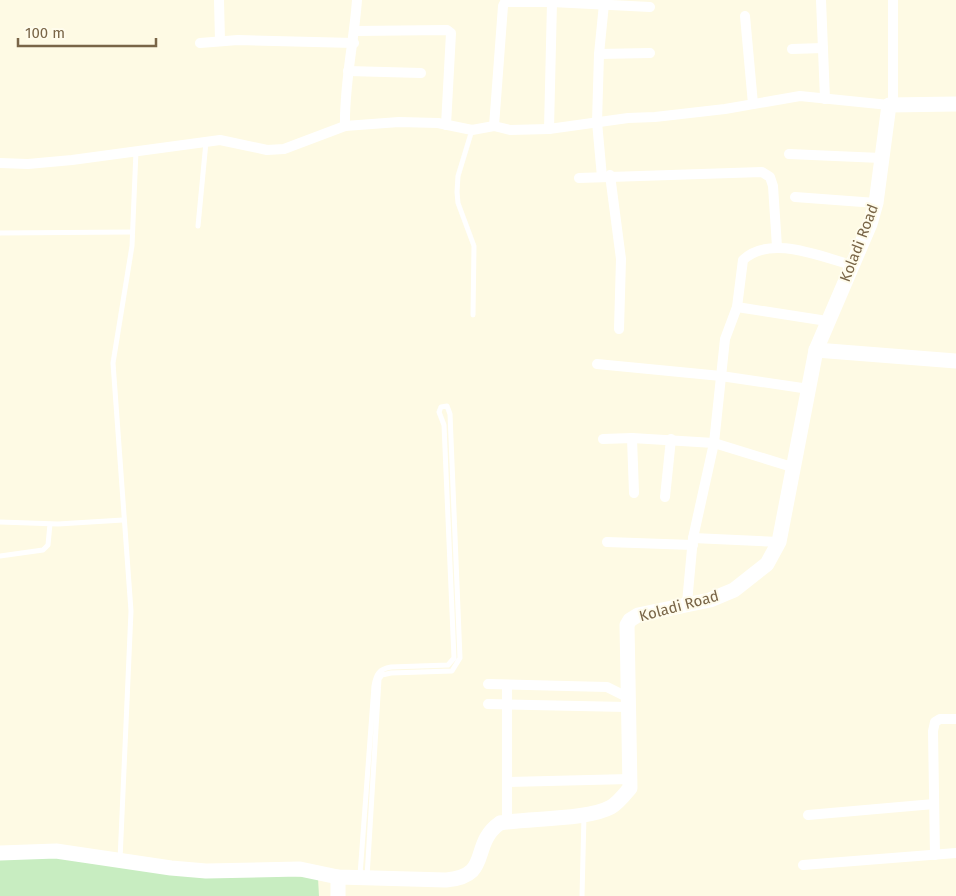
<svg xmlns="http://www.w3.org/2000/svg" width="956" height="896" font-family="'Fira Sans',sans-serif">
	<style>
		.green { fill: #c8edc1 }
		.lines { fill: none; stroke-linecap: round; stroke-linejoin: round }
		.lane { stroke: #fff; stroke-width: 5 }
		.street { stroke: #fff; stroke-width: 10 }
		.secondary { stroke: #fff; stroke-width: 15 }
		.labels { text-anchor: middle; stroke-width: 4; stroke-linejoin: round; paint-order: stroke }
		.street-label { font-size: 15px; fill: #796547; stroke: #fffcec }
	</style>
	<rect width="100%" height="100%" fill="#fefae4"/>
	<path class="green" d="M15,852l303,26 1,18h-319v-37z"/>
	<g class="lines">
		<g class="lane">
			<path d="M472,130l-14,46 -1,16 1,11 16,43 -1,69"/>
			<path d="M198,226l8,-84"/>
			<path d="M0,233l132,-1"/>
			<path d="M0,522l58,2 65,-4"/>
			<path d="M0,556l43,-6 5,-5 2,-21"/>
			<path d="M120,860l11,-249 -18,-248 19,-117 4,-95"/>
			<path d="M360,875l14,-189c2,-12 5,-17 17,-19l57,-2 6,-7 -10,-233 -5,-13 2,-5 6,-1 3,8 10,244 -8,13 -61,2 -9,2 -3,4 -12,198"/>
			<path d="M582,896l2,-80"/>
		</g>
		<g class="street">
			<path d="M219,0l1,41"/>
			<path d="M821,0l4,99"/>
			<path d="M893,0v105"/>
			<path d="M552,2l-3,127 79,-11 27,-1 70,-8 75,-13 89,9"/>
			<path d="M745,16l8,88"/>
			<path d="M355,31l92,-1 4,3 -5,92"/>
			<path d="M200,43l38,-3 116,3"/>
			<path d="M792,49l31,-1"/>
			<path d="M599,54l51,-1"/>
			<path d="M348,71l73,2"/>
			<path d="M345,126c-1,-42 9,-84 12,-126"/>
			<path d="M494,126l9,-120 2,-4h47l98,5"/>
			<path d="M789,154l92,4"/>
			<path d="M0,163l28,1 44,-4 148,-20 47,10 17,-1 61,-23 54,-4 39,1 34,7 22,-4 16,4 39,-1"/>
			<path d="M610,175l11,84 -2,70"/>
			<path d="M602,177l-5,-55 2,-68 5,-50"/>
			<path d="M579,178l183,-6 8,5 3,9 4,61"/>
			<path d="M795,197l81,6"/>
			<path d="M737,307l90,14"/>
			<path d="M597,364l124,12 88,13"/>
			<path d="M632,438l2,55"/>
			<path d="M603,439l29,-1 82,5 78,24"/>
			<path d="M665,497l6,-58"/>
			<path d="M693,538l86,4"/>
			<path d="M607,542l86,3"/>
			<path d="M687,603l6,-65 21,-95 11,-104 12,-32 6,-47c27,-26 78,-3 109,5"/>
			<path d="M488,684l119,3 20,10"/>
			<path d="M507,685v137"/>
			<path d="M488,704l139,3"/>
			<path d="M507,782l123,-3"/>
			<path d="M808,815l126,-11"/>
			<path d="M935,855l-2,-124 2,-9 5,-3h16"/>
			<path d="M803,865l153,-12"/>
		</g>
		<g class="secondary">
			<path d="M816,350l140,11"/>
			<path d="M0,853l56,-2 115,17 35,3 94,-2 38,8 108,3c47,-4 23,-35 54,-57 29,-5 88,-3 111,-16 8,-5 13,-12 19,-19l-3,-163 3,-5 8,-5 72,-15 24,-10 33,-26 12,-22 37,-192 54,-126 6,-21 13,-98 67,-1"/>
			<path d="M338,896v-19"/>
		</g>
	</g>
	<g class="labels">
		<g class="street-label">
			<text transform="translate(859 243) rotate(-69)" y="5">Koladi Road</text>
			<text transform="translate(679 606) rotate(-15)" y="5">Koladi Road</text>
		</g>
	</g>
	<path d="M18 38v8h138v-8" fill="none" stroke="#796547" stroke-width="2.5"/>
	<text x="25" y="38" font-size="15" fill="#796547" stroke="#fffcec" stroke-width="4" paint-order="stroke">100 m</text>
</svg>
